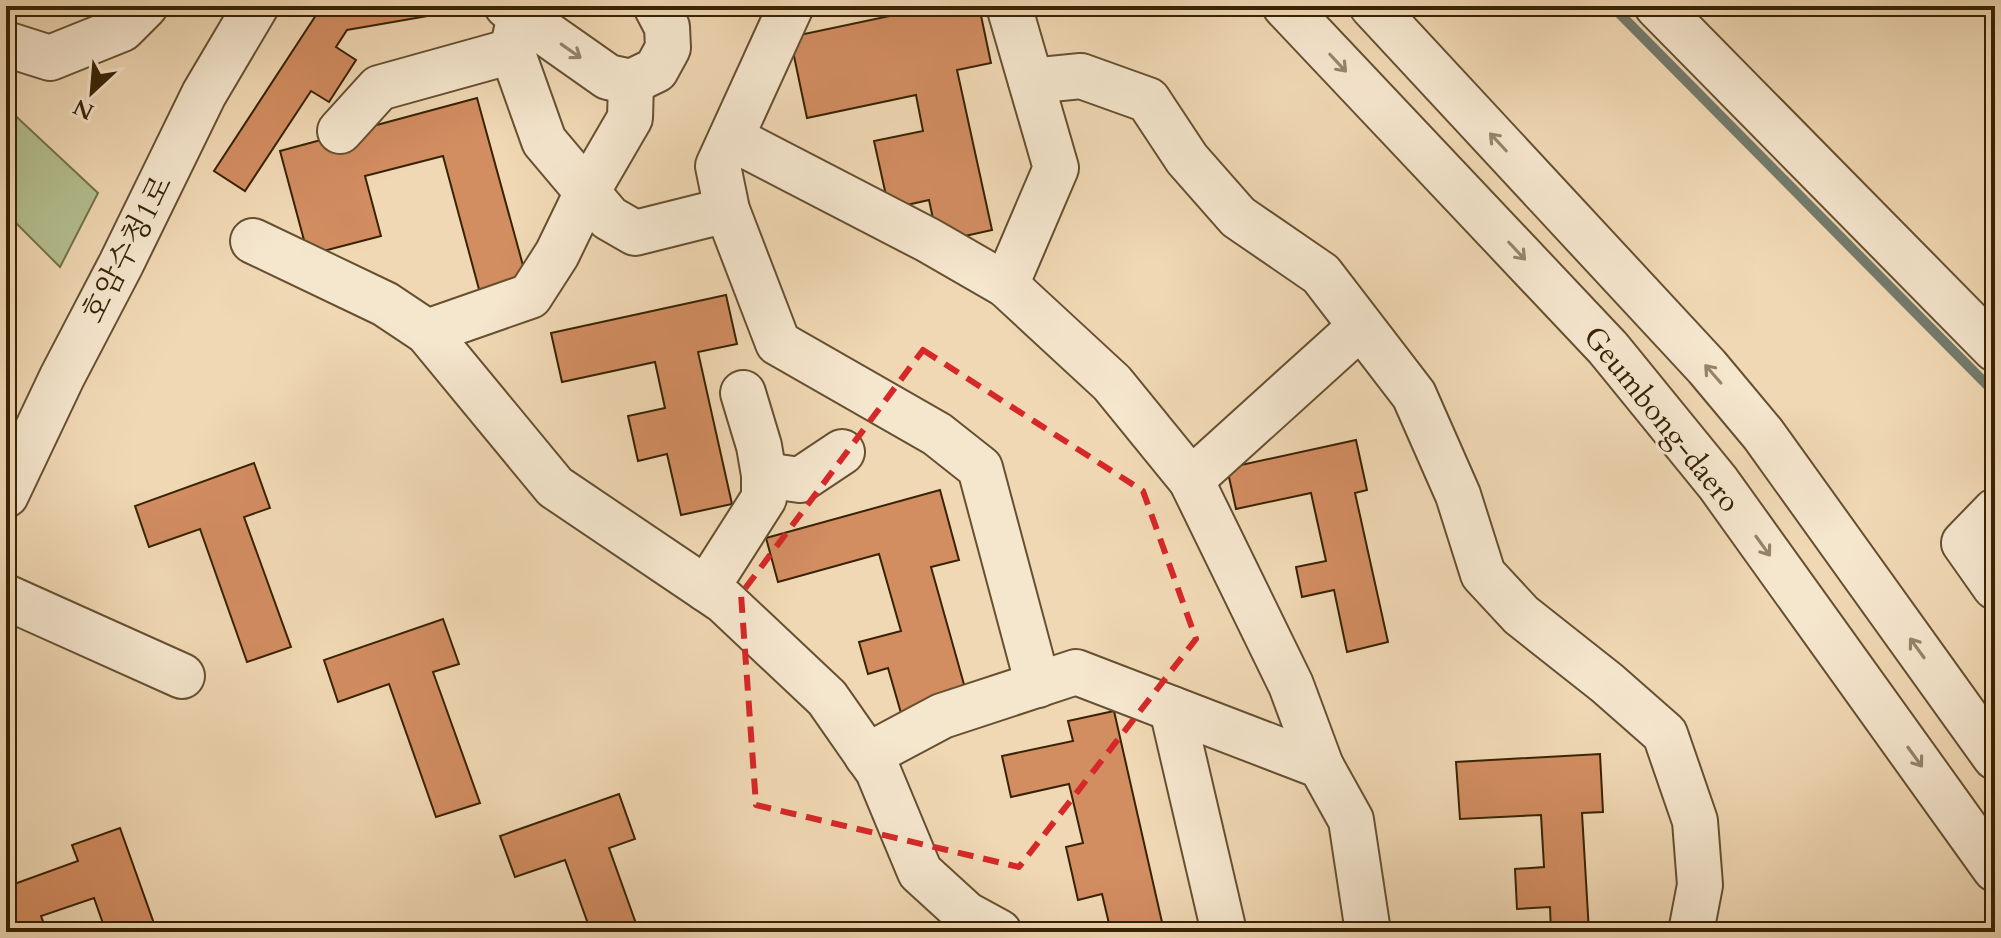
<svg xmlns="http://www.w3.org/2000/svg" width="2001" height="938" font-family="Cardo,'Noto Serif KR',serif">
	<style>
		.green { fill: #b4c091; stroke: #76724a; stroke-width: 2 }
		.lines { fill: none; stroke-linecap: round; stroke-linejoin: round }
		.stream { stroke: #747c6e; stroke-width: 10 }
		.building { fill: #d28d61; stroke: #382304; stroke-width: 2 }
		.minor-casing { stroke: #665030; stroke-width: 48 }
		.minor { stroke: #f5e6ce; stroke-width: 44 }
		.oneway { stroke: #968469 }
		.marked { fill: none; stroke: #d62828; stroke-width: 6; stroke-dasharray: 16 10; stroke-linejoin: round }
		.labels { text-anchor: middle; stroke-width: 6; stroke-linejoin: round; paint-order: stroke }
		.street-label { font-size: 30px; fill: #382304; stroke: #f5e6ce }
	</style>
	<rect width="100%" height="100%" fill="#f0d8b4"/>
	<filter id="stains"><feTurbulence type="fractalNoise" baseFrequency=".0025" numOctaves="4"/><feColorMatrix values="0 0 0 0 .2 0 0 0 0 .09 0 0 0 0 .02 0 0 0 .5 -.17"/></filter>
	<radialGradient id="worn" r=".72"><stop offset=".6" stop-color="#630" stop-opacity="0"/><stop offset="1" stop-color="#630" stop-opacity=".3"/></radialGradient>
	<path class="green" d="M6,107l92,86 -38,74 -54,-54z"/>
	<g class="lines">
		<path class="stream" d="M1612,6l383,387"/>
	</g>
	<g class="building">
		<path d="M322,6h104l2,10 -81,14 -11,17 20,13 -27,42 -18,-11 -66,100 -31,-20z"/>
		<path d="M937,6h42l12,57 -34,7 35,160 -54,12 -9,-42 -40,9 -15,-68 49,-10 -7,-36 -109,23 -17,-81z"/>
		<path d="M477,98l50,182 -47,13 -37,-137 -78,20 16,60 -73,19 -28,-104z"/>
		<path d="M726,295l11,49 -39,8 34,152 -51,11 -14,-61 -29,7 -10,-45 37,-8 -10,-46 -93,20 -11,-49z"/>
		<path d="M1356,440l11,50 -12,3 33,149 -41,10 -13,-62 -32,7 -6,-30 30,-6 -15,-68 -75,16 -9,-41z"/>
		<path d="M254,463l16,45 -26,9 47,130 -44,15 -47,-133 -51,18 -14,-41z"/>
		<path d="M940,490l19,70 -28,7 36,128 -66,18 -13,-45 -20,6 -9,-32 42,-11 -22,-77 -101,28 -12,-44z"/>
		<path d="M443,619l16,45 -26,8 47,131 -44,14 -47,-133 -51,18 -14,-42z"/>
		<path d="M1114,711l50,220 -6,1h-47l-9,-38 -24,6 -12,-53 17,-4 -14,-59 -58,13 -9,-41 71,-15 -5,-20z"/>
		<path d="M1600,754l3,58 -21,1 7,119h-38l-1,-25 -33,2 -2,-40 29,-2 -3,-52 -81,4 -4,-57z"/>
		<path d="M619,794l16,45 -26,9 30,84h-48l-26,-72 -50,17 -15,-41z"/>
		<path d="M120,828l37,104h-51l-12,-34 -53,18 6,16h-41v-45l72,-26 -6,-16z"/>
	</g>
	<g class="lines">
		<g class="minor-casing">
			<g id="minor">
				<path d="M507,6l101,71 23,5 25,-12 12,-22 -1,-21 -11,-21"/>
				<path d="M791,6l-73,160 9,44 51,133 159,91 43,34 58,217"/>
				<path d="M1285,6l323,342 110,135 277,386"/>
				<path d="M1372,6l335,361 56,67 232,323"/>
				<path d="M1657,6l338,343"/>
				<path d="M520,15l-8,36 32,90 65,77 26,15 92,-23"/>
				<path d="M6,44l44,14 72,-29 23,-23"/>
				<path d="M1031,81l50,-5 67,24 39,59 51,58 83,57 93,121 44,100 25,79 38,41 86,68 58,51 30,87 5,64 -9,47"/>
				<path d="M340,131l39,-43 133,-37"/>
				<path d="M731,138l197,102 78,45 106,98 79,97 100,205 30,81"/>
				<path d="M253,241l132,63 42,28 128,155 169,114 103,97 51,73 42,101 46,42 33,18"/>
				<path d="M1006,285l50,-117 -47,-162"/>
				<path d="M427,332l103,-36 27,-42 30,-62 43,-74 1,-36"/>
				<path d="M764,475l36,5 42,-28"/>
				<path d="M1191,480l169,-153"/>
				<path d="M6,495l56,-118 59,-113 83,-170 52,-88"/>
				<path d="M1995,511l-31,32 31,44"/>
				<path d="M706,589l58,-91v-23l-5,-29 -16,-53"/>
				<path d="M6,597l176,79"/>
				<path d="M1172,709l52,223"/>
				<path d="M867,756l75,-40 134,-44 245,94 30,54 17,112"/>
			</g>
		</g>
		<use href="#minor" class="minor"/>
	</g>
	<defs><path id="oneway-shaft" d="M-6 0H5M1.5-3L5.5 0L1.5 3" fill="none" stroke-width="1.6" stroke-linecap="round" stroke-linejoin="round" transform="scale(2)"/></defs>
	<g class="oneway">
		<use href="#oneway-shaft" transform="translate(571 51) rotate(35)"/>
		<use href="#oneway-shaft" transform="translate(1338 63) rotate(47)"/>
		<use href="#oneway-shaft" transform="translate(1498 142) rotate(-133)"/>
		<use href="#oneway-shaft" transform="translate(1517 251) rotate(47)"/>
		<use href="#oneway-shaft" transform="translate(1713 374) rotate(-131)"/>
		<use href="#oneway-shaft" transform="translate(1763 546) rotate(54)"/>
		<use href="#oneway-shaft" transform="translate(1917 648) rotate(-126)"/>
		<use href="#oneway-shaft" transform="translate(1915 757) rotate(54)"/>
	</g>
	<path class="marked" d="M923,350l220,141 53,148 -177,228 -263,-62 -15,-211z"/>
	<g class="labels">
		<g class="street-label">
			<text transform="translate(127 249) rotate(-63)" y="10">호암수청1로</text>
			<text transform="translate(1662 419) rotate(51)" y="10">Geumbong-daero</text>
		</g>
	</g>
	<rect width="2001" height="938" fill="none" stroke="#f0d8b4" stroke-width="32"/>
	<rect x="8" y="8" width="1985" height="922" fill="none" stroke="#382304" stroke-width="4"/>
	<rect x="16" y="16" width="1969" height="906" fill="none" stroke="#382304" stroke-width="2"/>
	<g transform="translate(92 92) rotate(206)" stroke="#f5e6ce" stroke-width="6" paint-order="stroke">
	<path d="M0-6L14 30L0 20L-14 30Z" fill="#382304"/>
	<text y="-12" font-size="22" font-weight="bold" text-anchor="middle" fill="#382304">N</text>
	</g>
	<rect width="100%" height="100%" filter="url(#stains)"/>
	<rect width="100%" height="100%" fill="url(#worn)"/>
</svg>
